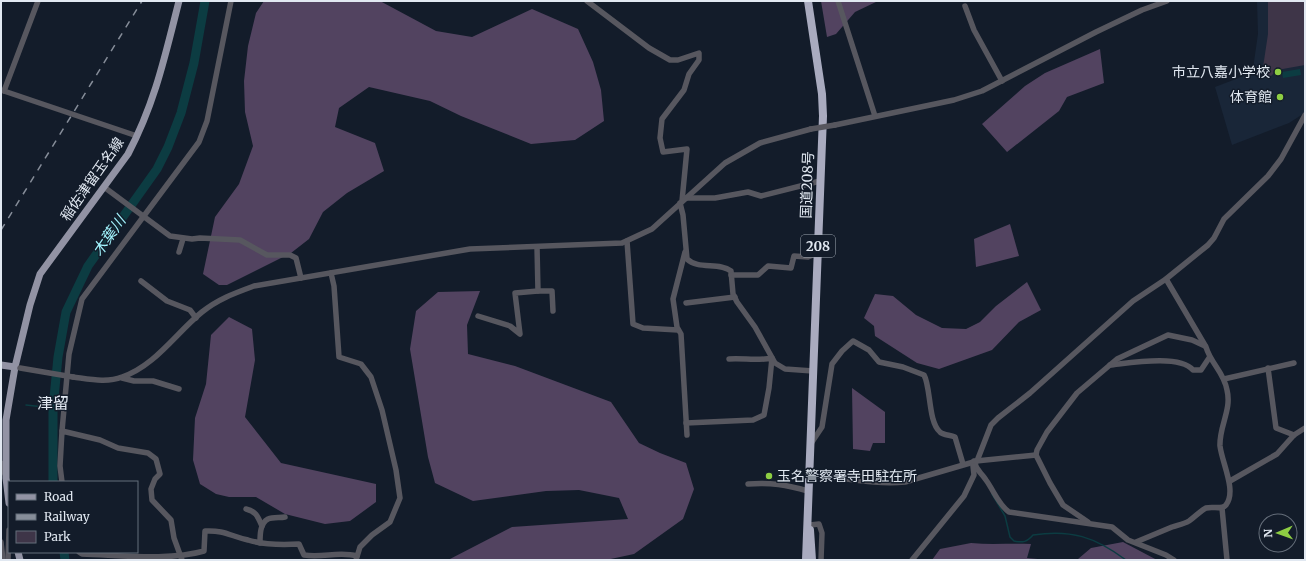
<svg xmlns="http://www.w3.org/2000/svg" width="1306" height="561" font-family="Merriweather,'Noto Sans JP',serif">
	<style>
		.built { fill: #192638 }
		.green { fill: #3e3548 }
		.forest { fill: #524360 }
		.water { fill: #0c3c42 }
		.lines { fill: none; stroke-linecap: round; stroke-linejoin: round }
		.stream { stroke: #0c3c42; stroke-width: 1.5 }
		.river { stroke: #0c3c42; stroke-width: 9 }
		.minor { stroke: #57575f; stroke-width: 5.5 }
		.major { stroke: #9293a4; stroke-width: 7 }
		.highway { stroke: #a9abbf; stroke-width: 8 }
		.rail { stroke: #868d99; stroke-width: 1.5; stroke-dasharray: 7 7; stroke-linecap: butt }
		.minor-bridge { stroke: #57575f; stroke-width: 5.5 }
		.poi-dot { fill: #8ece43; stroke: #131c2a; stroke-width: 1.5 }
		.labels { text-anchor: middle; stroke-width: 3; stroke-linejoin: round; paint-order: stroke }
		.shield { fill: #131c2a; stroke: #a3abb5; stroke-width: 1 }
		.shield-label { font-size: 13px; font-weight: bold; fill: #e1e8f1 }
		.poi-label { font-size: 14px; fill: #e1e8f1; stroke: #131c2a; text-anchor: end }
		.street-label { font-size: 14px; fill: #e1e8f1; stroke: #131c2a }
		.water-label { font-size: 15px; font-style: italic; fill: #a0f1fb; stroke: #131c2a }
		.quarter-label { font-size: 16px; fill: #e1e8f1; stroke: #131c2a }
	</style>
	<rect width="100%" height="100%" fill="#131c2a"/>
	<path class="built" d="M1257,1h48v110l-2,3 -14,9 -57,22 -17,-58 34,-13 4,-5 5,-35z"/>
	<path class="green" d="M1268,1h37v64l-28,5 -6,6 -9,-2 6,-40z"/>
	<g class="forest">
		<path d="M264,1h116l56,30 36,6 60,-28 46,20 15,33 8,28 3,31 -29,19 -44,4 -70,-28 -31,-15 -61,-14 -30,21 -4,19 40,16 9,28 -37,22 -24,19 -14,27 -18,14 -64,32h-8l-16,-11 12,-57 24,-33 14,-38 -8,-34 -1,-31 4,-35 8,-33z"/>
		<path d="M821,1h57l-23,11 -19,22 -9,3z"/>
		<path d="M1100,49l4,34 -37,14 -8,14 -52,41 -25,-28 43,-38 20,-13z"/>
		<path d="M1010,224l9,32 -43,11 -2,-28z"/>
		<path d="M1027,282l14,28 -22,12 -27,28 -53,19 -22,-6 -42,-27 -1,-10 -10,-8 11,-24 18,2 23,19 26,13 24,1 14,-7 16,-16z"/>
		<path d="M480,291l-13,34 1,29 47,12 96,36 28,41 21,10 26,10 8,26 -11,30 -49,35 -28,6h-158l64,-33 116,-8 -9,-21 -40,-8 -33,1 -73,10 -38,-18 -7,-26 -18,-108 6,-38 22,-19z"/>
		<path d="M229,317l23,12 3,31 -10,57 36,46 95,21v18l-26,19 -25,3 -40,-10 -29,-17h-27l-13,-3 -16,-10 -7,-24 2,-42 11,-34 5,-49z"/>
		<path d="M852,388l33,24v31h-12l-3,8 -17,-2z"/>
		<path d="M1123,542l34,18h-84l5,-1 13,-11z"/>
		<path d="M971,543c20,2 40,0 60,1l-4,14 21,2h-116l8,-11z"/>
	</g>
	<path class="water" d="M1300,69l1,6 -18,3 -1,-6z"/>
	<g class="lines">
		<g class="stream">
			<path d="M26,405l27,3"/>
			<path d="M992,494l13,22 5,21 4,4c9,2 13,1 19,-6 38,-6 62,2 93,25"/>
		</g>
		<g class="river">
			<path d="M53,482v-74l5,-51 8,-45 22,-46 69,-97 11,-22 13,-34 13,-50 11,-62"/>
			<path d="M64,552l1,8"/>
		</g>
		<g class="minor">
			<path d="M587,1l62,47 21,12h8l21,-7v7l-10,14 -5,16 -22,29 -2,19 3,14 24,-3 -5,52"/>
			<path d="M838,1l37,115"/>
			<path d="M965,6l9,24 28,51"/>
			<path d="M1,90l136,46"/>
			<path d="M4,91l34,-90"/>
			<path d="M835,125l119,-25 28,-9 114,-59 46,-22 25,-9"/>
			<path d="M104,187l66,49 22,3 8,-1 40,2 27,15h23l6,3 5,20"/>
			<path d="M686,198h29l33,-6 13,4 59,-15"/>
			<path d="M680,203l3,12 4,44c11,11 32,3 44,12l2,23 4,8 18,25 20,36 10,6 28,2"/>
			<path d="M627,241l6,83 10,4 35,2"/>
			<path d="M179,252l4,-13"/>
			<path d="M685,252l-12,47 4,28 4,7 6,101"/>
			<path d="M331,273l3,13 5,71 22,7 10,13 11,33 14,60 4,28 -10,24 -18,13 -12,12 -4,13"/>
			<path d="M731,275h27l10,-9 23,2 3,-12 14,1 9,-4"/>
			<path d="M141,281l26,20 23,9 6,8"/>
			<path d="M538,291h14l1,20"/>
			<path d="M686,303l49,-6"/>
			<path d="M478,316l32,10 10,8 -5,-41 23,-2 -1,-44"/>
			<path d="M1110,365c19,-2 70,-11 83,5h8l8,-12"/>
			<path d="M1268,368l8,60 18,7"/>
			<path d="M73,377c16,2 34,6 49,0 33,-11 54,-44 80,-65 16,-13 33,-19 52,-26l216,-37 152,-6 30,-14 73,-66 35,-20 51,-14"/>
			<path d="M122,378l12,3h19l26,8"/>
			<path d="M1224,379l70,-16"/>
			<path d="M686,423l67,-3 11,-5 5,-27 3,-30c-15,3 -28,0 -43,1"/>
			<path d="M62,431l7,-77 13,-55 117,-157 8,-21 24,-120"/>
			<path d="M810,445l12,-18 10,-63 10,-13 11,-10 16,9 10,12 24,5 21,8c7,12 4,47 16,57 3,3 10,3 15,5l8,27"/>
			<path d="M974,461c3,11 6,10 12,19 8,11 12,24 23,32l103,15 16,13 38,15 8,5"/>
			<path d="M976,461l60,-6"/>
			<path d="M1,463l4,11"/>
			<path d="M809,475c32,2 64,10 96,7l72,-21 14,-36 7,-7 32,-25 103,-92 33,-22 42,-34 6,-7 10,-19 44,-43 13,-17 24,-44"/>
			<path d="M1230,481l47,-27 17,-19 11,-7"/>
			<path d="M62,482l-2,-16 2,-35 38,9 18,8 30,5 8,6 4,15 -5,5 -4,10 1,11 19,20 3,18 8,22"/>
			<path d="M748,484c22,-2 39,1 60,7"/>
			<path d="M1222,508l5,52"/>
			<path d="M246,509c10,2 12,8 16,17"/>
			<path d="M1088,522l-25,-17 -13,-22 -14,-28 1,-5 10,-18 30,-39 40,-34 51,-24 24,5 13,6"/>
			<path d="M810,525l9,-1 3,9 -1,27"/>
			<path d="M1,542l2,18"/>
			<path d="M1136,542c12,-5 24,-10 36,-15 6,-2 12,-3 17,-6 6,-4 11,-10 17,-13 7,-2 16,2 20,-3 11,-14 -4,-42 -6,-59 -1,-20 12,-36 7,-56 -3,-18 -16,-26 -21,-43l-40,-68"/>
			<path d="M260,543c0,-8 0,-20 8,-24 5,-2 12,-1 17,-2"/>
			<path d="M79,552l3,2c37,1 88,7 122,-3l1,-20c20,-1 25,5 43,9 16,5 34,5 51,4l5,11c19,3 35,-4 53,1"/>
			<path d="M8,560l1,-30"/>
			<path d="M912,560l52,-64 10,-21 -1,-9"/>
		</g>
		<g class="major">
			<path d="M1,365l14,2"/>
			<path d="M9,503l-3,-25v-58l9,-53 15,-62 10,-31 88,-120c27,-51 37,-98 51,-153"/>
			<path d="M18,552l2,8"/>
		</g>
		<g class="highway">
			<path d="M810,530l2,30"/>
			<path d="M806,560l17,-444 -1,-22 -14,-93"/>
		</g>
		<path class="rail" d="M1,230l141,-229"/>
		<g class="minor-bridge">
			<path d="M811,129l24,-4"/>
			<path d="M20,368l53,9"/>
		</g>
	</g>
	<g class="poi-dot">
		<circle cx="1278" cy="72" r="4"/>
		<circle cx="1280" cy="97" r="4"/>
		<circle cx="769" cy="476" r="4"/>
	</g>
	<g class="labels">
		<rect class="shield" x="801" y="235" width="34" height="22" rx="3"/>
		<g class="shield-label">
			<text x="818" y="251">208</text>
		</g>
		<g class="poi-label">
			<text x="1270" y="77">市立八嘉小学校</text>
			<text x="1272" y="102">体育館</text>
			<text x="777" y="481" text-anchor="start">玉名警察署寺田駐在所</text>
		</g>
		<g class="street-label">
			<text transform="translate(92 179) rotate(-55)" y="5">稲佐津留玉名線</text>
			<text transform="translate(807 185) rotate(-88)" y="5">国道208号</text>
		</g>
		<g class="water-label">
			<text transform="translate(109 236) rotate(-55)" y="5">木葉川</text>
		</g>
		<g class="quarter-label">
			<text x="53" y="409">津留</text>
		</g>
	</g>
	<rect width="1306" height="561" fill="none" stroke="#e1e8f1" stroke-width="4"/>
	<rect x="8" y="481" width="130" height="72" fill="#131c2a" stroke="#656e7a"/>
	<rect x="16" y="494" width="20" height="6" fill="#9293a4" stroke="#656e7a"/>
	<text x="44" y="501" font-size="12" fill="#e1e8f1">Road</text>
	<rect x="16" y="514" width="20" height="6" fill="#868d99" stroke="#656e7a"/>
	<text x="44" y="521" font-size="12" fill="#e1e8f1">Railway</text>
	<rect x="16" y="531" width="20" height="12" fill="#3e3548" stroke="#656e7a"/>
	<text x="44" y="541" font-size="12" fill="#e1e8f1">Park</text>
	<g transform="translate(1278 533) rotate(268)"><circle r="19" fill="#131c2a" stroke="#656e7a"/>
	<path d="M0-3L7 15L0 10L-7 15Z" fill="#8ece43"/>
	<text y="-6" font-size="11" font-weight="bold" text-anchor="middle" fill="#e1e8f1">N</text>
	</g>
</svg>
